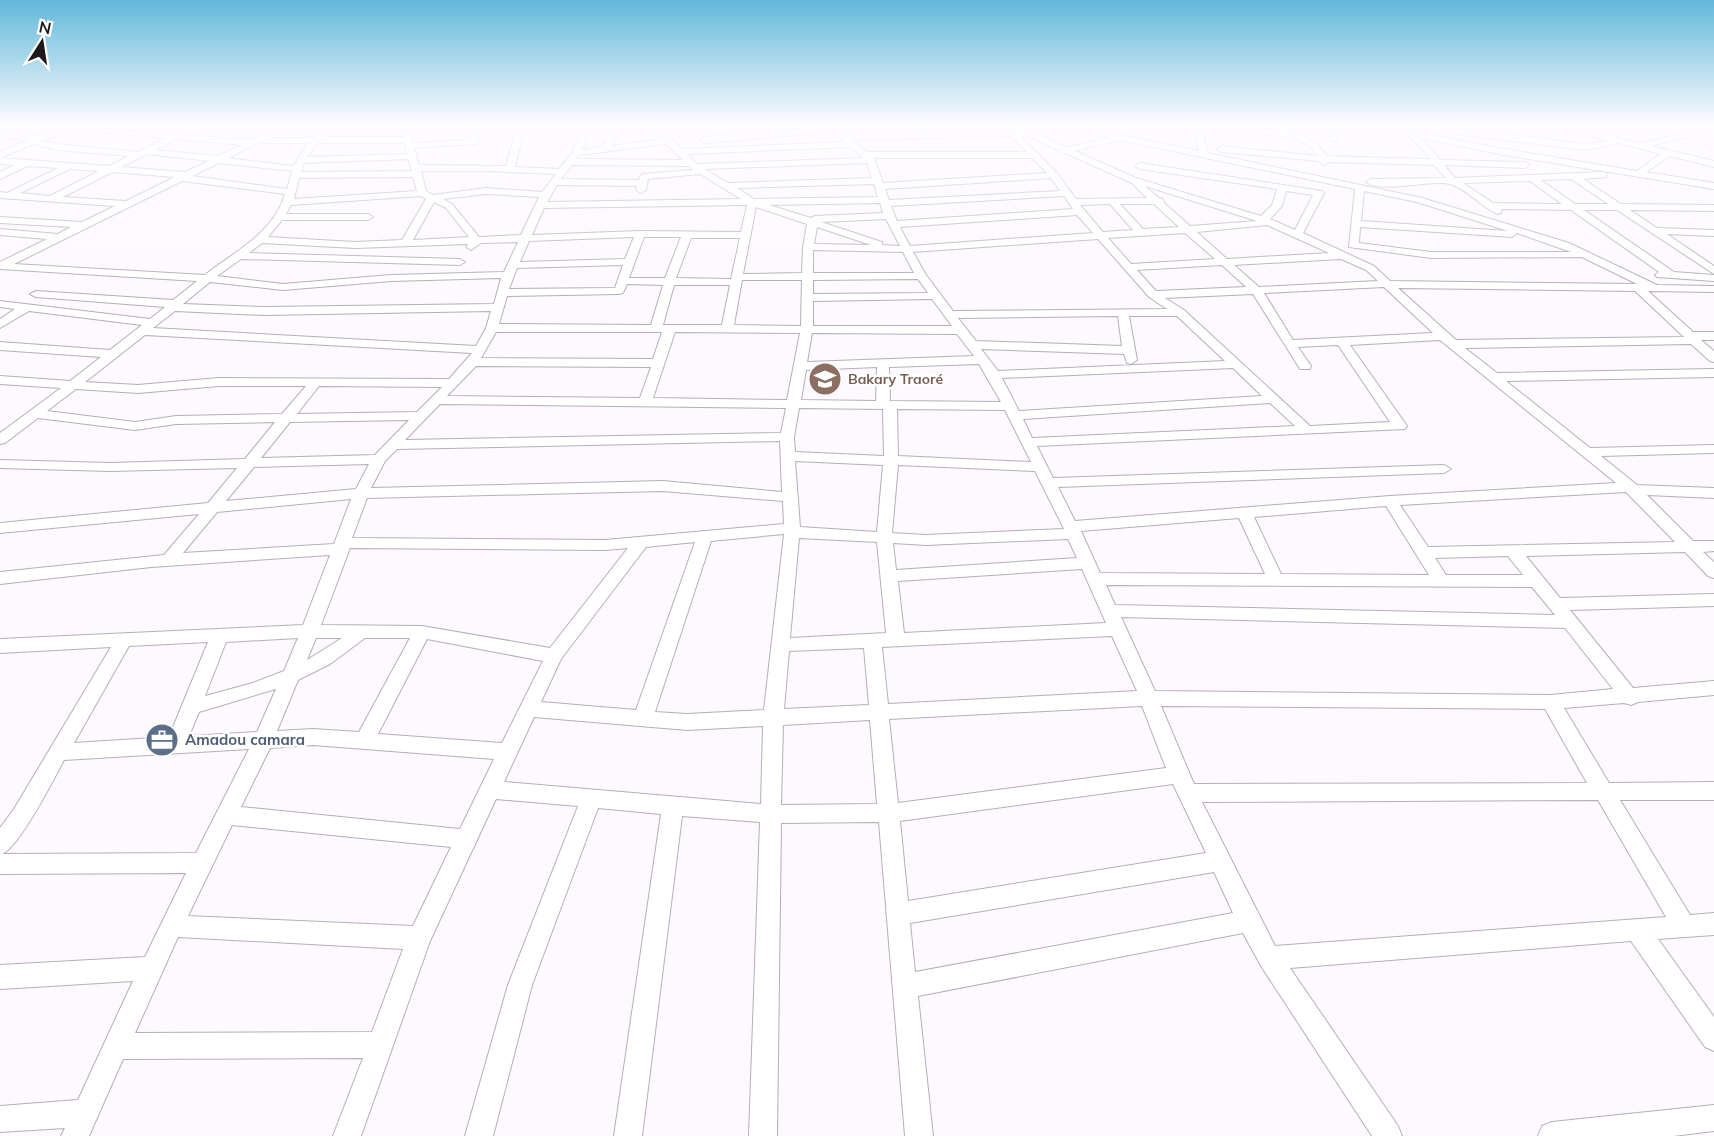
<svg xmlns="http://www.w3.org/2000/svg" width="1714" height="1136" font-family="Mulish,sans-serif">
	<style>
		.lines { fill: none; stroke-linecap: round; stroke-linejoin: round }
		.minor-casing { stroke: #b6adb9; stroke-width: 2 }
		.minor { fill: #fff; fill-rule: evenodd }
		.labels { text-anchor: middle; stroke-width: 5; stroke-linejoin: round; paint-order: stroke }
		.far-education-label { font-size: 14px; font-weight: bold; fill: #785e54; stroke: #fff; text-anchor: start }
		.service-label { font-size: 15px; font-weight: bold; fill: #4e5e75; stroke: #fff; text-anchor: start }
	</style>
	<rect width="100%" height="100%" fill="#fdf9fe"/>
	<g class="lines">
		<g class="minor-casing">
			<g id="minor">
				<path d="M69,126l182,14 29,-14h11l-21,12h41l19,-12h10l-16,11h79l-3,-11h8l5,17 57,-3 7,-14h8l-9,18 -62,4 5,17 87,1 11,-40h8l-10,41 44,2 13,-16 12,-27h8l-10,24 20,-3 12,-21 8,1 -11,19 51,-7 -13,-13h9l24,23 162,-7 -11,-10 -129,11 -4,-3 4,-3 123,-11h9l11,9 169,-4 -8,-5h11l48,21 43,-9 -48,-12h16l121,25 -6,-25h8l7,27 214,45 147,45 88,42 57,1v6l-66,-1 45,41h21v8h-13l13,11v11l-4,-1 -19,-17 -226,4 32,25 217,-4v8l-208,4 84,67 124,-3v8l-113,3 36,29 77,3v10l-67,-3 46,46h21v10l-11,1 11,10v16l-6,-2 -23,-24 -159,4 34,42 154,-4v12l-144,4 63,78 81,-7v14l-76,7 -7,3 -7,-2 -60,5 45,75 105,-1v18h-94l70,115 24,-2v22l-56,4 56,78v34l-9,-4 -74,-106 -341,27 108,158 4,10h-30l-111,-170 -18,-33 -325,63 15,140h-28l-26,-314 -98,1 -4,313h-28l11,-314 -78,-6 -40,320h-28l47,-322 -63,-6 -66,177 -39,151h-28l43,-151 70,-179 -82,-7 -66,142 -69,195h-28l30,-78 -240,1 -34,77h-28l4,-8 -65,4v-26l78,-6 55,-119 -133,8v-24l145,-8 41,-84 -186,1v-46l14,-19 97,-162 -111,6v-14l303,-14 27,-70 -179,12 -151,17v-12l164,-17 35,-41 -199,19v-10l208,-20 29,-35 -127,3 -110,-3v-8l110,3 135,-4 30,-37 -99,2 -41,6 -97,-12 -33,25 -5,1v-11l61,-45 -61,-4v-8l70,5 31,-24 -101,-7v-8l110,8 32,-25 -113,-14 -29,17v-9l15,-10 -15,-2v-6l150,18 15,-12 -129,-10 -6,-3 6,-3 137,9 24,-19 -197,-12v-7l47,-23 -47,-4v-6l58,5 13,-7 -71,-4v-6l82,5 33,-16 -115,-8v-6l7,1 51,-25 -30,-2 -28,13v-7l15,-7 -15,-1v-6l109,8 20,-10 -72,-6 -23,-6 -34,14v-6l28,-12 -28,-3v-6l37,5zM75,130l91,8 -28,14 -81,-8 -16,-3zM1026,135l33,15 1,3h5l67,30 15,15 -71,1 -19,-26 -37,-37zM1011,136l16,16h-160l-14,-12zM177,139l65,6 -24,11 -62,-6zM1119,140l236,49 -6,58 82,11 151,-1 55,27 -247,-3 -16,-15 -71,-33 21,-40 -2,-2 -182,-28 -5,3 5,3 137,20 -5,16 -11,11 -125,-38 -61,-27zM261,142l2,1h44l-13,23 -66,-8zM318,143h86l3,11 -100,3zM666,144l17,16 -107,-1 3,-4zM850,147l13,11 -166,6 -10,-10zM147,154l62,7 -24,11 -64,-5zM874,158h158l15,15 -164,10zM408,159l4,12 -111,1 3,-9zM219,163l73,8 -5,18 -95,-13zM867,163l5,15 -144,5 -23,-14zM572,165l117,1 4,4 -49,4 -3,1 -2,5 -78,-1zM70,169l29,2 -49,25 -30,-3zM421,171h66l69,3 -14,18 -56,-4 -53,7 -7,-4zM112,172l63,5 -49,24 -63,-4zM700,174l41,25 -194,3 10,-17 80,1 -1,4 5,3 5,-3 2,-11zM413,177l4,14 -123,8 5,-21zM1051,178l9,13 -171,9 -4,-11zM182,181l103,13c-12,40 -50,57 -80,81l-191,-11zM874,184l4,13 -124,2 -17,-11zM1145,186l112,35 -67,5 -26,-23 -1,-4 -4,-1zM1286,191l27,4 -18,35 -25,-11 12,-13zM1364,191l53,11 91,29 -147,-10zM486,194l53,3 -18,38 -42,2 -27,-33 -9,-5zM421,196l5,3 -24,41 -47,2 -87,-5 14,-17h86l5,-3 -5,-3h-82l5,-9zM1064,196l9,13 -176,12 -6,-15zM434,202l12,6 23,29 -56,3zM880,203l3,10 -68,3 -4,2 -42,-13zM1110,204l23,26 -30,2 -23,-27zM1120,204h34l25,23 -36,2zM747,205l-6,27 -101,-1 -108,4 12,-27zM756,207l51,17 -4,23 -1,26 -59,1zM1077,215l16,18 -183,13 -10,-19zM886,219l14,27 -18,-1v-3l-61,-20zM1267,225l62,28 -102,6 -30,-27zM817,227l54,18 -57,-1zM1360,227l152,10 5,-4 54,19h-140l-72,-9zM1185,233l30,26 -84,5 -23,-26zM634,237l-9,22 -105,3 9,-21zM644,237h37l-16,41h-36zM691,238h49l-9,41 -55,-1zM1098,239l51,58 18,12 -214,2 -27,-36 -13,-23zM518,242l-14,30 -113,3 -108,9 -66,-8 24,-17 219,6 5,-3 -5,-3 -211,-6 13,-10 93,5 113,-4 -2,3 5,3 10,-7zM813,250l90,2 11,21h-101zM1341,259l25,11 12,11 -119,6 -25,-22zM623,265l-8,23 -106,1 8,-21zM1222,265l24,22 -90,4 -19,-21zM501,278l-7,26 -230,3 -81,-3 27,-22 73,8 108,-9zM918,279l10,14 -115,1v-14zM742,280h60l-1,46 -67,-1zM627,284l36,1 -12,40 -152,-1 8,-28 112,-2 4,-1zM674,285h56l-8,40h-59zM1384,287l49,46 -140,7 -29,-47zM1398,288l237,3 49,46 -228,3zM1253,294l47,75h10l1,-3 -13,-19 40,-2 52,77 -80,4 -126,-116 -19,-12zM932,299l20,27h-139v-25zM175,311l89,4 227,-4 -5,17 -10,18 -323,-18zM1118,316l4,30 -146,-5 -18,-23zM1129,316h48l48,45 -227,10 -17,-22 143,5 3,9 4,1 6,-4zM496,332h166l-9,27 -172,-1zM675,332l125,1 -13,67 -134,-2zM812,333l145,1 17,22 -167,6zM145,335l327,18 -23,26 -230,-1 -81,7 -53,-3zM1440,340l176,143 -226,13 -315,25 -17,-34 386,-14 7,-4 -7,-4 -391,13 -16,-32 368,-17 2,-3 -57,-81zM979,364l22,38 -111,-1 -1,-34zM476,366l175,1 -11,31 -193,-2zM877,367l-1,34 -75,-1 5,-30zM1233,368l29,28 -243,15 -17,-33zM219,386h87l-24,28 -106,2 -41,6 -88,-11 29,-22 62,4zM319,386l123,1 -25,25 -120,2zM1270,403l25,23 -263,12 -9,-19zM440,404l346,4 -5,25 -376,7zM799,408l84,1 1,47 -89,-4 -1,-15zM897,409l108,1 26,52 -133,-6zM409,420l-34,35 -114,3 29,-36zM780,441l2,51 -119,-11 -292,7 14,-27 12,-12zM795,461l88,4 -6,67 -77,-5zM369,464l-13,25 -130,12 28,-34zM898,465l137,6 29,58 -138,6 -34,-2zM663,491l120,10 1,23 -179,16 -253,-2 15,-40zM1626,492l49,50 -247,5 -28,-42zM351,499l-17,45 -151,9 34,-41zM1386,506l43,69 -148,-1 -27,-57zM1239,518l26,56 -165,-1 -19,-42zM784,534l-20,176 -77,4 -32,-2 56,-171zM799,538l78,4 9,91 -96,5zM1068,539l9,19 -181,12 -3,-27 33,2zM695,542l-59,168 -95,-8 20,-43 85,-112zM350,548l255,2 23,-2 -78,100 -128,-22 -101,-1zM1508,556l15,19h-77l-11,-17zM1082,569l24,54 -202,10 -6,-52zM1106,585l426,2 23,28 -440,-10zM1121,617l444,11 48,61 -63,6 -395,-4zM1112,636l25,55 -249,13 -6,-57zM298,638l-14,33 -31,12 -48,13 21,-54zM316,638h26l-35,22zM365,638h45l-51,94 -46,-3 -36,2 21,-51 32,-16zM427,639l116,22 -41,82 -124,-9zM208,642l-39,95 -95,6 55,-97zM864,648l5,57 -85,4 5,-58zM276,689l-19,43 -68,4 10,-24zM1142,706l24,62 -268,35 -9,-84zM1161,706l384,3 42,74 -393,1zM534,717l153,13 76,-4 -2,78 -257,-22zM870,720l7,84 -96,1 2,-80zM313,745l181,14 -34,70 -219,-22 29,-59zM249,749l-53,104 -194,1c17,-6 52,-75 62,-94zM1173,784l33,69 -298,48 -8,-80zM1598,800l68,117 -391,29 -73,-144zM232,825l219,22 -38,79 -225,-10zM1214,872l19,41 -318,59 -5,-49zM178,937l225,12 -31,83 -237,1z"/>
				<path d="M1277,126c14,0 43,17 49,30l104,3 -20,-23 -39,-10h17l116,23 133,22 24,-17 -42,-11 -33,7 -147,-18 -4,-3 4,-3 147,18 22,-3 -54,-15h15l71,17 51,-11v4l-40,10 63,15v6l-44,-11 -24,16 68,11v6l-210,-34 -83,-17 19,22 85,2 5,3 -5,3 -81,-3 11,13 148,-6 3,1v4l-23,2 38,25 93,1v6l-84,-1 27,18 57,2v6l-47,-2 47,32v8l-97,-64h-33l90,62 40,3v6l-57,-4 -2,-2 4,-3 -88,-62 -69,-1 -1,4 -3,1c-16,-6 -32,-26 -48,-30 -20,-5 -67,10 -84,-2l5,-3 75,-1 -12,-13 -106,-3 -4,4 -5,-5 -98,-9 -4,-3 4,-3 96,10c-9,-22 -47,-21 -66,-22l-4,-3 4,-3 32,3zM1571,179l37,25h-33l-34,-24zM1530,181l32,23 -69,-1 -30,-20z"/>
				<path d="M1323,126h8l7,13 -1,2h-6z"/>
				<path d="M1714,1105v26l-41,5h-135l4,-10 10,-4z"/>
			</g>
		</g>
		<use href="#minor" class="minor"/>
	</g>
	<linearGradient id="sky" x2="0" y2="1"><stop stop-color="#61b8db"/><stop offset="0.44" stop-color="#fefcff"/><stop offset="1" stop-color="#fefcff" stop-opacity="0"/></linearGradient>
	<rect width="1714" height="285" fill="url(#sky)"/>
	<defs>
		<g id="school-disc" transform="scale(1.725)"><circle r="9.5" fill="#8d6e63" stroke="#fff"/><path d="M0-5L7-2L0 1L-7-2ZM-4 1L0 2.5L4 1V4Q0 6-4 4Z" fill="#fff"/></g>
		<g id="office-disc" transform="scale(1.725)"><circle r="9.5" fill="#5c6f8a" stroke="#fff"/><path d="M-6-3h4V-5.5h4V-3h4V5H-6ZM-1-4.5V-3h2v-1.5ZM-6 0V1H6V0Z" fill="#fff"/></g>
	</defs>
	<g fill-rule="evenodd">
		<use href="#school-disc" x="825" y="379"/>
		<use href="#office-disc" x="162" y="740"/>
	</g>
	<g class="labels">
		<g class="far-education-label">
			<text x="848" y="384">Bakary Traoré</text>
		</g>
		<g class="service-label">
			<text x="185" y="745">Amadou camara</text>
		</g>
	</g>
	<g transform="translate(42 42) rotate(12)" stroke="#ffffff" stroke-width="4.5" paint-order="stroke">
	<path d="M0-4.5L10 22L0 15L-10 22Z" fill="#1d191e"/>
	<text y="-9" font-size="16" font-weight="bold" text-anchor="middle" fill="#1d191e">N</text>
	</g>
</svg>
